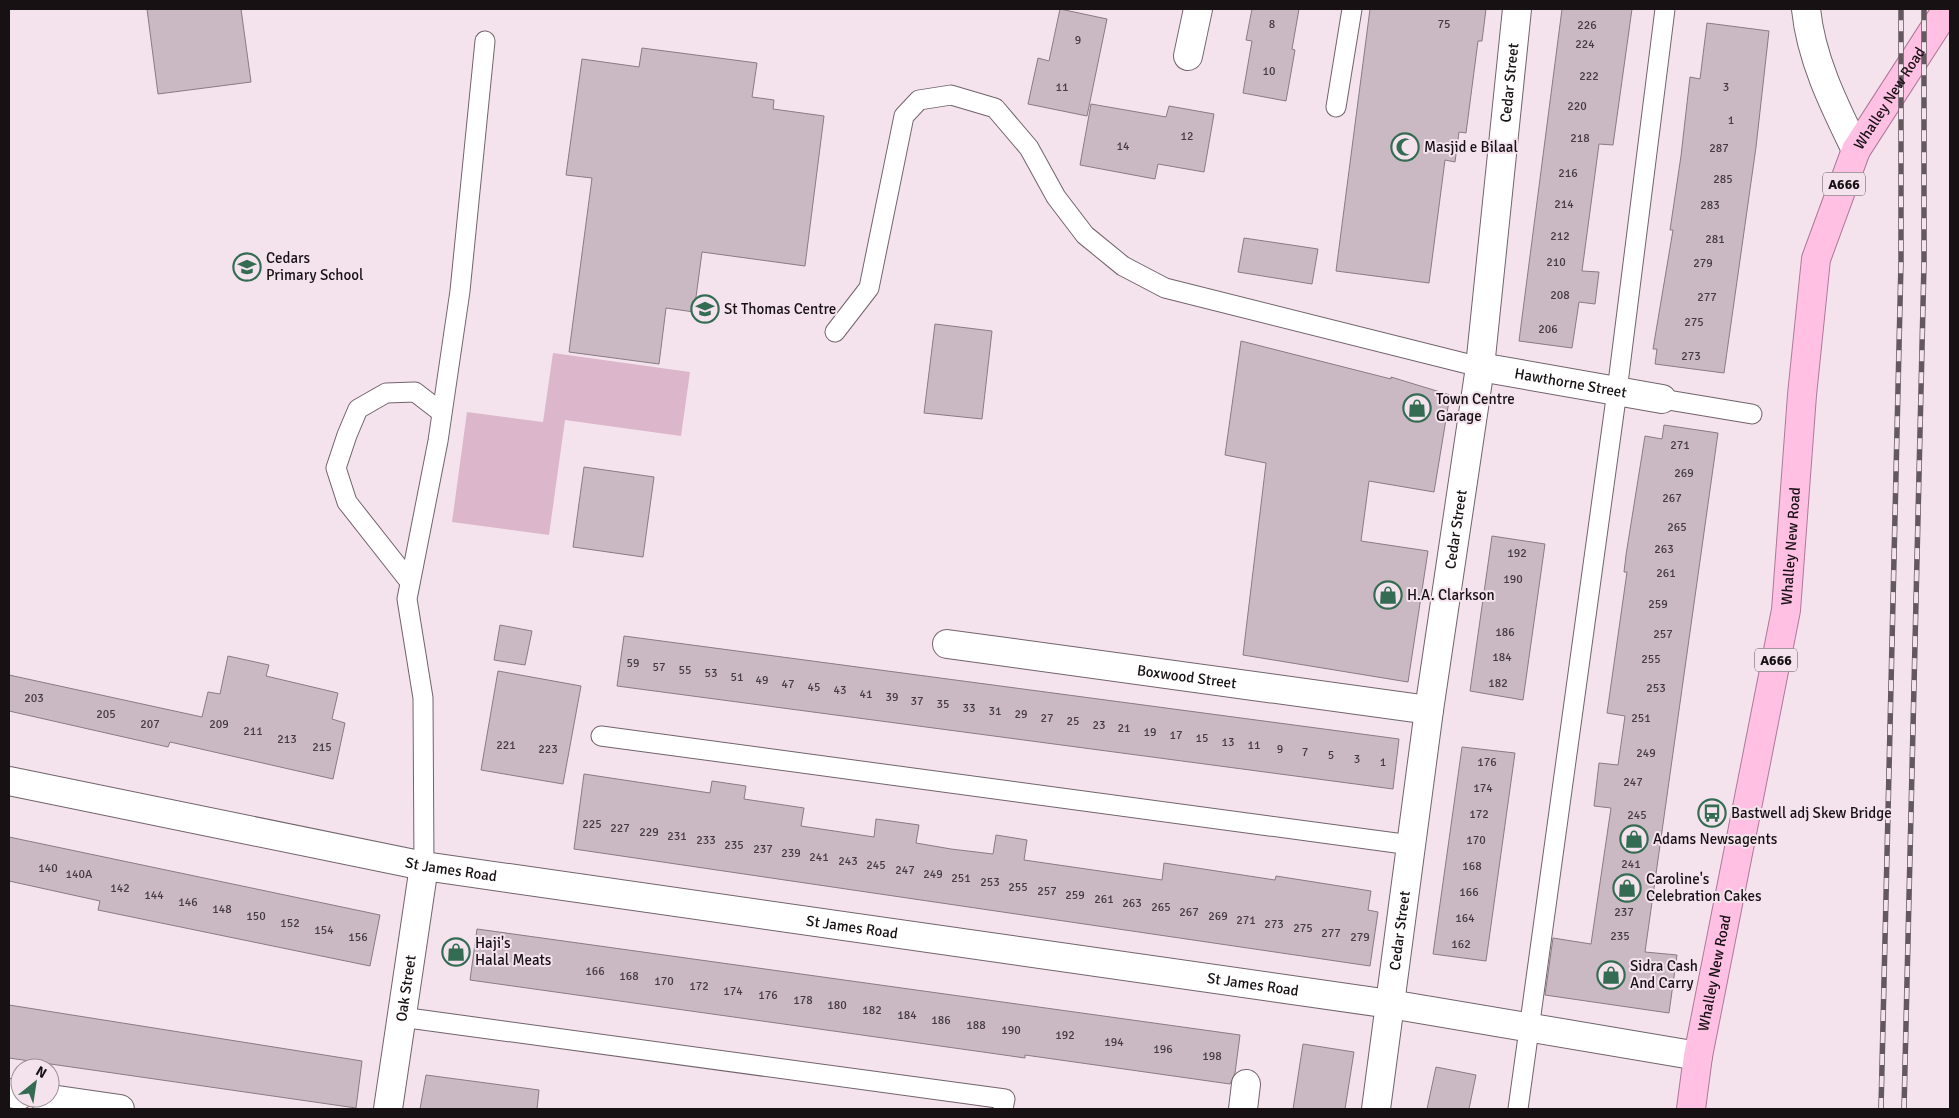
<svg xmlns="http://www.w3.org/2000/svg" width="1959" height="1118" font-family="Signika,sans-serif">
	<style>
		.green { fill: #dcb6cb }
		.building { fill: #cab9c2; stroke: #8a7a83 }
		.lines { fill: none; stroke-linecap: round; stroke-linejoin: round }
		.service-casing { stroke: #72636b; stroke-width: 21 }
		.minor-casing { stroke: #72636b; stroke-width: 30 }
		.trunk-casing { stroke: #ae7897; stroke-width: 30 }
		.service { stroke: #fff; stroke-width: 19 }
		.minor { stroke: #fff; stroke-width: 28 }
		.trunk { stroke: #ffc0e4; stroke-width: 28 }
		.rail-casing { stroke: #62585d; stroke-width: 5.5 }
		.rail { stroke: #f4e3ec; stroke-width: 4; stroke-dasharray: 11; stroke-linecap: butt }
		.labels { text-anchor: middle; stroke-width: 4; stroke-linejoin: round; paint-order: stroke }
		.number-label { font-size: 12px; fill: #443b40 }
		.shield { fill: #f4e3ec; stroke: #595055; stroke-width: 1 }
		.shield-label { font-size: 14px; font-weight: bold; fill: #171114 }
		.street-label { font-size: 15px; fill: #171114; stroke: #f4e3ec }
		.poi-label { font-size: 15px; fill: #171114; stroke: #f4e3ec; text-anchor: start }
	</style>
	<rect width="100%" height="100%" fill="#f4e3ec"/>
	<path class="green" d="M553,353l137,19 -9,64 -116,-16 -16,115 -97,-13 15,-110 76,10z"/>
	<g class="building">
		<path d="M147,9h94l10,73 -93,12z"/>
		<path d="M1060,9l47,10 -20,97 -59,-12 10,-46 11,3z"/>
		<path d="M1252,9h47l-7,40 3,1 -9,51 -43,-8 9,-52 -6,-1z"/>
		<path d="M1370,9h116l-4,32h-4l-12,92 -7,-1 -4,30 -10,-2 -16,123 -93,-12z"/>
		<path d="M1562,9h70l-19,136 -14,-1 -17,127 17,1 -4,32 -16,-2 -7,46 -53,-7z"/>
		<path d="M1707,23l62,8 -13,116 -32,226 -69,-9 2,-15h-4l20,-119h-3l11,-74 9,-79 10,2z"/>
		<path d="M642,48l115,15 -5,34 22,3 -1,9 51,7 -19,150 -103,-14 -8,60 -28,-4 -7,56 -90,-12 23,-174 -26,-3 16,-116 57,8z"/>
		<path d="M1091,104l75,13 3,-11 45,8 -10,58 -46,-8 -3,15 -75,-14z"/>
		<path d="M1244,238l74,11 -6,35 -74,-12z"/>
		<path d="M935,324l57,7 -10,88 -58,-6z"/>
		<path d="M1241,341l150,38v-2l59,18 -16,97 -65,-11 -8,60 67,10 -20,131 -165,-27 23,-192 -41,-8z"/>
		<path d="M1664,425l54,8 -73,519 32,3 -8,58 -124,-18 8,-57 38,6 20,-136 -17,-2 5,-43 19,2 7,-49 -18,-3 20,-141h-3l2,-17 19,-119 17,3z"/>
		<path d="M584,467l70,10 -11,80 -70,-10z"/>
		<path d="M1492,536l53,8 -22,156 -53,-9z"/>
		<path d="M500,625l32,6 -7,34 -31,-5z"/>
		<path d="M624,636l775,103 -6,50 -776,-103z"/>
		<path d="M228,656l41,9 -3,11 72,17 -6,26 13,4 -12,56 -163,-37 -2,5 -159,-36v-36l193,42 6,-25 12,2z"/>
		<path d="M498,671l83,15 -18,98 -82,-14z"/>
		<path d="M1462,747l53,6 -29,208 -53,-7z"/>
		<path d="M584,774l126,19 2,-12 34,5 -2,13 60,9 -3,18 73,11 2,-18 43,6 -3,18 35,6 42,5 3,-19 31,5 -3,20 138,20 2,-17 111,17 1,-4 95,15 -3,19 10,2 -8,54 -796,-117z"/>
		<path d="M9,837l371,78 -10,51 -272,-56 2,-9 -91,-20z"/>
		<path d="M477,929l763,106 -5,38 -5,11 -205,-29v3l-35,-5 -520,-73z"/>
		<path d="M9,1005l353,56 -6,47 -347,-50z"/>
		<path d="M1303,1044l51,8 -9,57h-52z"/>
		<path d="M1436,1067l40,8 -7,34h-42z"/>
		<path d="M426,1075l113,15 -2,19h-117z"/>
	</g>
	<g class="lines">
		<g class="service-casing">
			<g id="service">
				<path d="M1336,107l16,-98"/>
				<path d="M835,332l34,-44 35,-172 15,-16 32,-5 44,13 34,40 27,49 29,38 38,31 42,22 315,79"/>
				<path d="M1662,399l90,15"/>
				<path d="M410,582l-63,-80 -11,-34 11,-33 11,-26 28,-16 29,-1 26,20"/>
				<path d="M601,736l810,109"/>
				<path d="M424,866l-1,-168 -16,-99 31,-158 22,-150 25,-250"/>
				<path d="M401,1017l604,82 -2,10"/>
				<path d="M1518,1109l99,-718 48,-382"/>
			</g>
		</g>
		<g class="minor-casing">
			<g id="minor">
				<path d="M1806,9c5,50 28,96 50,141"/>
				<path d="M1188,56l10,-47"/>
				<path id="s1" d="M1480,367l182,32"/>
				<path id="s2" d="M947,644l482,66"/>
				<path id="s3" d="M9,781l415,85 966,138 308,52"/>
				<path d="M9,1093l11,2"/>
				<path d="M44,1098l76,11"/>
				<path id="s4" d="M388,1109l36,-243"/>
				<path d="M1243,1109l3,-25"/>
				<path id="s5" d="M1376,1109l53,-399 51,-343 37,-358"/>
			</g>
		</g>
		<g class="trunk-casing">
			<g id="trunk">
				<path id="s6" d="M1691,1109l7,-53 88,-446 16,-215 14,-136 40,-109 91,-141"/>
			</g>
		</g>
		<use href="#service" class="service"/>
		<use href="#minor" class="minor"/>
		<use href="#trunk" class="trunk"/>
		<g class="rail-casing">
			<g id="rail">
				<path d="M1881,1109l20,-847v-253"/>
				<path d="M1904,1109l20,-846v-254"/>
			</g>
		</g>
		<use href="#rail" class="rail"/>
	</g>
	<defs>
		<g id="mosque-ring" transform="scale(1.4375)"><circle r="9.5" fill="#f4e3ec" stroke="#336c53" stroke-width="1.5"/><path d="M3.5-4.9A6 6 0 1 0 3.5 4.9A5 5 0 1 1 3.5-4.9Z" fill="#336c53"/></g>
		<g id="school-ring" transform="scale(1.4375)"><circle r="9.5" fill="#f4e3ec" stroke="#336c53" stroke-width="1.5"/><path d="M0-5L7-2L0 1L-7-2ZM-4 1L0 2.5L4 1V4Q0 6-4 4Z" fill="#336c53"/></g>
		<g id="shop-ring" transform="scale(1.4375)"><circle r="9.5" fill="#f4e3ec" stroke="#336c53" stroke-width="1.5"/><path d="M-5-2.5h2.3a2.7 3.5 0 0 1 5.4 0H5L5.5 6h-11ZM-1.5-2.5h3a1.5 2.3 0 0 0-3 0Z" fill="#336c53"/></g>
		<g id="bus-ring" transform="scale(1.4375)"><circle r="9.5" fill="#f4e3ec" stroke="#336c53" stroke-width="1.5"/><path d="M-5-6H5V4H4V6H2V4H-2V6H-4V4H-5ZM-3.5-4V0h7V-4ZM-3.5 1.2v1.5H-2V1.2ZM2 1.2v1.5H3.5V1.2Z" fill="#336c53"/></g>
	</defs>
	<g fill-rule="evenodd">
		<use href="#mosque-ring" x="1405" y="147"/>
		<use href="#school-ring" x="247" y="267"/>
		<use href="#school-ring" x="705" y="309"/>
		<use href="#shop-ring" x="1417" y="408"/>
		<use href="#shop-ring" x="1388" y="595"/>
		<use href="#bus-ring" x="1712" y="813"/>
		<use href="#shop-ring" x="1634" y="839"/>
		<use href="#shop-ring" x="1627" y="888"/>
		<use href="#shop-ring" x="456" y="952"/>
		<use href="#shop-ring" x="1611" y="975"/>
	</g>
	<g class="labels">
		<g class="number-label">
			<text x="1272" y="28">8</text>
			<text x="1444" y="28">75</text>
			<text x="1587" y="29">226</text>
			<text x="1078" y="44">9</text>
			<text x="1585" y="48">224</text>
			<text x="1269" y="75">10</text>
			<text x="1589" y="80">222</text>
			<text x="1062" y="91">11</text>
			<text x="1726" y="91">3</text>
			<text x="1577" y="110">220</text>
			<text x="1731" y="124">1</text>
			<text x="1187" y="140">12</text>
			<text x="1580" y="142">218</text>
			<text x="1123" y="150">14</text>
			<text x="1719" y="152">287</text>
			<text x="1568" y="177">216</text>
			<text x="1723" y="183">285</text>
			<text x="1564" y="208">214</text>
			<text x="1710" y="209">283</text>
			<text x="1560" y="240">212</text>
			<text x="1715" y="243">281</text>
			<text x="1556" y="266">210</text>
			<text x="1703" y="267">279</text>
			<text x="1560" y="299">208</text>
			<text x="1707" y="301">277</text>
			<text x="1694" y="326">275</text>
			<text x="1548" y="333">206</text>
			<text x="1691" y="360">273</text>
			<text x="1680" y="449">271</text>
			<text x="1684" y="477">269</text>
			<text x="1672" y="502">267</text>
			<text x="1677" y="531">265</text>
			<text x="1664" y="553">263</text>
			<text x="1517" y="557">192</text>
			<text x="1666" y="577">261</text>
			<text x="1513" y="583">190</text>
			<text x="1658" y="608">259</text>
			<text x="1505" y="636">186</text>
			<text x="1663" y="638">257</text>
			<text x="1502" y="661">184</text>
			<text x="1651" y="663">255</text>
			<text x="633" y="667">59</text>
			<text x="659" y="671">57</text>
			<text x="685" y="674">55</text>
			<text x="711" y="677">53</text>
			<text x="737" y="681">51</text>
			<text x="762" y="684">49</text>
			<text x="1498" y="687">182</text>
			<text x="788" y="688">47</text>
			<text x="814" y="691">45</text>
			<text x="1656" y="692">253</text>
			<text x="840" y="694">43</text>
			<text x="866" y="698">41</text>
			<text x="892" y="701">39</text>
			<text x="34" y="702">203</text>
			<text x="917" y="705">37</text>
			<text x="943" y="708">35</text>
			<text x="969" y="712">33</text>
			<text x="995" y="715">31</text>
			<text x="106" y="718">205</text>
			<text x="1021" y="718">29</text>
			<text x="1047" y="722">27</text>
			<text x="1641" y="722">251</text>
			<text x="1073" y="725">25</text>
			<text x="150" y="728">207</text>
			<text x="219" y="728">209</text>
			<text x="1099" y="729">23</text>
			<text x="1124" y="732">21</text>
			<text x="253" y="735">211</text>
			<text x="1150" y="736">19</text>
			<text x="1176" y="739">17</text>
			<text x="1202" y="742">15</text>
			<text x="287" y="743">213</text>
			<text x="1228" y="746">13</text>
			<text x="506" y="749">221</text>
			<text x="1254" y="749">11</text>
			<text x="322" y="751">215</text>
			<text x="548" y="753">223</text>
			<text x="1280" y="753">9</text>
			<text x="1305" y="756">7</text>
			<text x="1646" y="757">249</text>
			<text x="1331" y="759">5</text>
			<text x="1357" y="763">3</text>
			<text x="1383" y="766">1</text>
			<text x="1487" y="766">176</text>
			<text x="1633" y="786">247</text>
			<text x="1483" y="792">174</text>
			<text x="1479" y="818">172</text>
			<text x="1637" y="819">245</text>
			<text x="592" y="828">225</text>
			<text x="620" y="832">227</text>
			<text x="649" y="836">229</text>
			<text x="677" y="840">231</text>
			<text x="706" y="844">233</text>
			<text x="1476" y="844">170</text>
			<text x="734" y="849">235</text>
			<text x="763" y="853">237</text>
			<text x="791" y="857">239</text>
			<text x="819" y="861">241</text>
			<text x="848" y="865">243</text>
			<text x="1631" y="868">241</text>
			<text x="876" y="869">245</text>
			<text x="1472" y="870">168</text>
			<text x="48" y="872">140</text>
			<text x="905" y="874">247</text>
			<text x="79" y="878">140A</text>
			<text x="933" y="878">249</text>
			<text x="961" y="882">251</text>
			<text x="990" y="886">253</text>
			<text x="1018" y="891">255</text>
			<text x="120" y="892">142</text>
			<text x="1047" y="895">257</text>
			<text x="1469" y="896">166</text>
			<text x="154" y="899">144</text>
			<text x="1075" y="899">259</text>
			<text x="1104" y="903">261</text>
			<text x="188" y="906">146</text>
			<text x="1132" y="907">263</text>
			<text x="1161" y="911">265</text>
			<text x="222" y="913">148</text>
			<text x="1189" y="916">267</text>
			<text x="1624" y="916">237</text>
			<text x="256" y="920">150</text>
			<text x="1218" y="920">269</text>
			<text x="1465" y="922">164</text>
			<text x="1246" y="924">271</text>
			<text x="290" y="927">152</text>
			<text x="1274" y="928">273</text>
			<text x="1303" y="932">275</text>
			<text x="324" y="934">154</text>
			<text x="1331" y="937">277</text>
			<text x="1620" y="940">235</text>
			<text x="358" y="941">156</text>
			<text x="1360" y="941">279</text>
			<text x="1461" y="948">162</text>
			<text x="595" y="975">166</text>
			<text x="629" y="980">168</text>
			<text x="664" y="985">170</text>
			<text x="699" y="990">172</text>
			<text x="733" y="995">174</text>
			<text x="768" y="999">176</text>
			<text x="803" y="1004">178</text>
			<text x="837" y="1009">180</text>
			<text x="872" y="1014">182</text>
			<text x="907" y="1019">184</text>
			<text x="941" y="1024">186</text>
			<text x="976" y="1029">188</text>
			<text x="1011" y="1034">190</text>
			<text x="1065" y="1039">192</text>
			<text x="1114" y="1046">194</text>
			<text x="1163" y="1053">196</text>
			<text x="1212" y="1060">198</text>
		</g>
		<g class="shield">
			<rect x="1823" y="172.5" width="42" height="23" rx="4"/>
			<rect x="1755" y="648.5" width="42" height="23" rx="4"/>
		</g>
		<g class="shield-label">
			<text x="1844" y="189">A666</text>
			<text x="1776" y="665">A666</text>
		</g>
		<g class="street-label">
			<text dy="5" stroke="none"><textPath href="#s5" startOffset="1035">Cedar Street</textPath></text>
			<text dy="5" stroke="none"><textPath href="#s6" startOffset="1038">Whalley New Road</textPath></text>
			<text dy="5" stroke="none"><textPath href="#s1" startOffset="92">Hawthorne Street</textPath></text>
			<text dy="5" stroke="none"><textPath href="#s5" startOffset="585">Cedar Street</textPath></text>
			<text dy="5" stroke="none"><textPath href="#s6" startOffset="572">Whalley New Road</textPath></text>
			<text dy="5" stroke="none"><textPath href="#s2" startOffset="242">Boxwood Street</textPath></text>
			<text dy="5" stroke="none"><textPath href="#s3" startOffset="451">St James Road</textPath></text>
			<text dy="5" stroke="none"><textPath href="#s3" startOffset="856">St James Road</textPath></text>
			<text dy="5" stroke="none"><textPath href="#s5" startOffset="180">Cedar Street</textPath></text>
			<text dy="5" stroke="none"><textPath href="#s6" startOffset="138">Whalley New Road</textPath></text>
			<text dy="5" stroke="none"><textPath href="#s3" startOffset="1261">St James Road</textPath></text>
			<text dy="5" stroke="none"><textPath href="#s4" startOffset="122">Oak Street</textPath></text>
		</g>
		<g class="poi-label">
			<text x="1424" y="152">Masjid e Bilaal</text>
			<text x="266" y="263">Cedars<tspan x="266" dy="17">Primary School</tspan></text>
			<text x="724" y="314">St Thomas Centre</text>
			<text x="1436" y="404">Town Centre<tspan x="1436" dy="17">Garage</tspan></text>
			<text x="1407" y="600">H.A. Clarkson</text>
			<text x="1731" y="818">Bastwell adj Skew Bridge</text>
			<text x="1653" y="844">Adams Newsagents</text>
			<text x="1646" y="884">Caroline's<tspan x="1646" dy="17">Celebration Cakes</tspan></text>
			<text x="475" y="948">Haji's<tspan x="475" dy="17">Halal Meats</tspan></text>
			<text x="1630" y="971">Sidra Cash<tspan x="1630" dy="17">And Carry</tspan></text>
		</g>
	</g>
	<rect width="1959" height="1118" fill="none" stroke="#171114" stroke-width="20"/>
	<g transform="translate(35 1083) rotate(30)"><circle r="24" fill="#f4e3ec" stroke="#9c8f96"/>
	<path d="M0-4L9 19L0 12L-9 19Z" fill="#336c53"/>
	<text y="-8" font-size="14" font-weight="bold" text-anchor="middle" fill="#171114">N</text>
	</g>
</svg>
